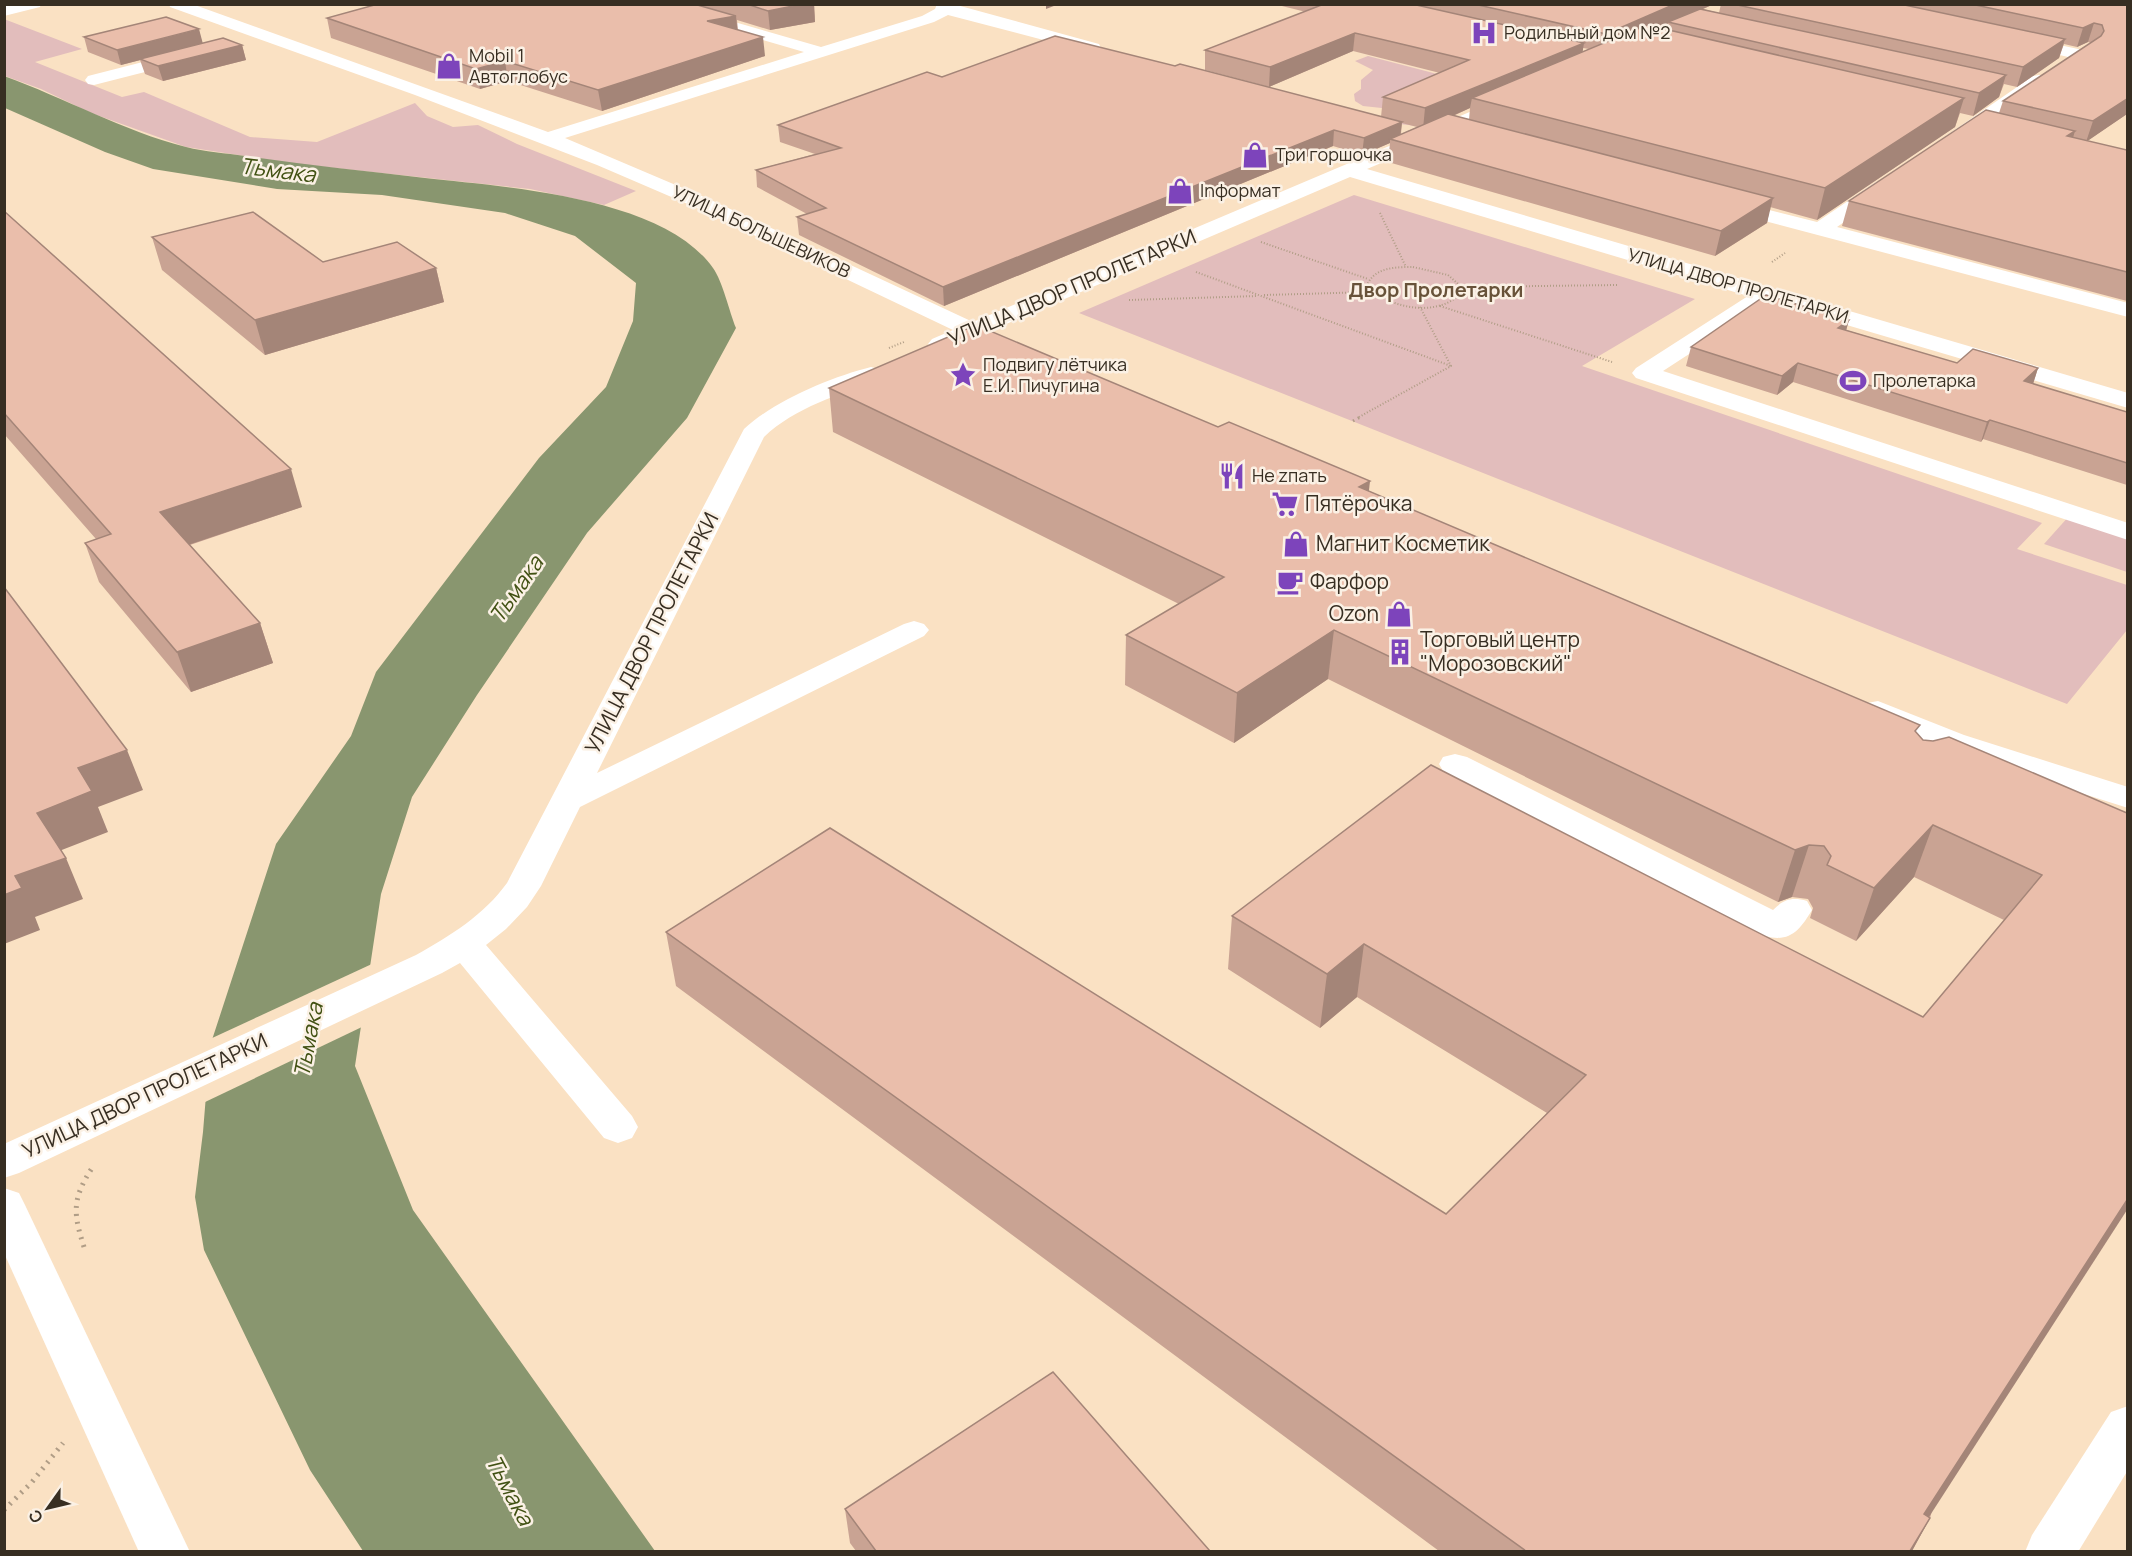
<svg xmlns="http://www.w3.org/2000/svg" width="2132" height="1556" font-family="Manrope,sans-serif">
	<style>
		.green { fill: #e2bdbc }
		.water { fill: #89966f }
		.pier { fill: #fae1c3 }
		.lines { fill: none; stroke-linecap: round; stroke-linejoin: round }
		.path-far2 { stroke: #b09d86; stroke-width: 2; stroke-dasharray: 1 2; stroke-linecap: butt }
		.path-far1 { stroke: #b09d86; stroke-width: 3; stroke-dasharray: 1.5 4; stroke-linecap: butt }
		.path { stroke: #b09d86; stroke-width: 5; stroke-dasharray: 2 6; stroke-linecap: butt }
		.minor { fill: #fff; fill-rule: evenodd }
		.wall { fill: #c9a393; fill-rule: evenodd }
		.shaded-wall { fill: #a48578 }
		.building { fill: #eabeab; stroke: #a48578; stroke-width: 1.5 }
		.labels { text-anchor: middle; stroke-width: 5; stroke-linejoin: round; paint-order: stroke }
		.far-poi-label { font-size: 18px; fill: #372e22; stroke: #fbf1e5; text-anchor: start }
		.far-street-label { font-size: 18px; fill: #372e22; stroke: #fbf1e5 }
		.far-quarter-label { font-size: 20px; font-weight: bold; fill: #685239; stroke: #fbf1e5 }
		.street-label { font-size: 21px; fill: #372e22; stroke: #fbf1e5 }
		.poi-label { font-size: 21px; fill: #372e22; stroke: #fbf1e5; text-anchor: start }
		.water-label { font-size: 22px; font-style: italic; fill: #415113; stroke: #fbf1e5 }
	</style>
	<rect width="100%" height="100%" fill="#fae1c3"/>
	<g class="green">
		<path d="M4,19l78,30 -47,13 87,35 22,-5 106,45 67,5 98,-39 12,13 26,11 25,-2 39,19 119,47 -32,14 -74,-16 -233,-25 -111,-17 -95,-34 -50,-24 -36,-13z"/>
		<path d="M1368,56l73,19 -24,51 -35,-4 9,-13 -28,-3 -8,-5 -1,-7 7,-5v-9l12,-10 -18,-9z"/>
		<path d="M1354,195l341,104 -113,67 460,157 -25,26 110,36v45l-60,74 -988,-391z"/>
		<path d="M2070,515l57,19v38l-83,-28z"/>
	</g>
	<path class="water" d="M4,76c61,22 119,55 182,71 19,5 40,6 59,9 60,9 120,15 180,22 81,9 238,19 288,90 10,14 16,43 23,60l-49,90 -100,115 -110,162 -65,102 -31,97 -26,172 58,144 242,341h-292l-53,-81 -106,-220 -9,-53 8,-65 7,-86 66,-202 75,-108 25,-64 163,-214 67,-71 27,-66 3,-38 -61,-47 -70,-23 -123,-18 -105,-6 -124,-20 -48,-17 -100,-44z"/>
	<path class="pier" d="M374,963l-10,63 -161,77 7,-64z"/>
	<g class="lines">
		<g class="path-far2">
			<path d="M1380,213l26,54"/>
			<path d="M1261,242l107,37"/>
			<path d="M1772,262l13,-9"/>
			<path d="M1413,267l35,8 16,14c-21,30 -75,21 -97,-4 8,-18 29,-18 46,-18z"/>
			<path d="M1196,272l255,94"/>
			<path d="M1463,287l154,-2"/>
			<path d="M1264,295l107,-3"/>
			<path d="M1129,300l128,-4"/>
			<path d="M1440,306l172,56"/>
			<path d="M889,348l15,-6"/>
			<path d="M1359,417l92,-51 -31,-59"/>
		</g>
		<path class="path-far1" d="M1353,421l9,-5"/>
		<g class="path">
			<path d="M84,1247c-11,-34 -12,-48 8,-79"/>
			<path d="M4,1510l28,-28 31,-39"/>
		</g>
		<g class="minor">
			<path d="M12,4h29l-1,3 -36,9v-10z"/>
			<path d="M169,4h23l356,128 256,-80 -117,-34 -2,-3 2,-3 6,-2 128,37 101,-31 13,-7 2,-5h16l146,40 2,4 -2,4 -6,1 -145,-38 -14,7 -369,116 146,62 262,122 532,-225h12l3,4 -3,4 -150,64 761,224v15l-359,-106 -106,69 465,152v17l-492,-162 -4,-5 4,-5 112,-72 -398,-119 -358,153 4,5 -4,5c-8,2 -11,-1 -19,-1 -14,-1 -23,15 -41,10l-4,-5 4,-5 21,-9 -256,-122 -100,-43 -182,-70 -245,-88z"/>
			<path d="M2017,36l66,14 2,4 -8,5 -66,-15 -2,-3z"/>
			<path d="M186,51l8,5 -2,4 -98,25 -6,-1 -3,-4 3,-4z"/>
			<path d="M2039,75l6,1 3,4 -3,4 -83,56h-14l-2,-4 87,-60z"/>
			<path d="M1883,180l7,2 3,4 -3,4 -53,37 291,76v14l-409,-108 -3,-4 3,-4 7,-2 91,23 59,-40z"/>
			<path d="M871,367l8,2 4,5 -4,5c-39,16 -84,28 -115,58l-167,336 307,-149 10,-3 10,3 5,6 -5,6 -344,171 -39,79 -14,21 -21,22 -20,16 146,171 6,11 -6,11 -14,5 -14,-5 -144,-175 -18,10 -423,200 -15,5v-34l412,-189c34,-19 68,-40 91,-72l237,-454c30,-28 87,-52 127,-62z"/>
			<path d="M1878,701l86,34 164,52v21l-186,-59 -75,-32 -5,-7 5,-7z"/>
			<path d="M1455,754l12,3 306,153c11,-11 19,-13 34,-9l5,9c-12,20 -22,33 -47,26l-322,-165 -4,-7 4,-7z"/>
			<path d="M4,1188l15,5 6,12 165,347h-51l-135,-299z"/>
			<path d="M2128,1406v64l-50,82h-53l7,-17 79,-123z"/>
		</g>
	</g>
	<g class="wall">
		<path d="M378,4h436l1,18 -45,8 -33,-10 1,10 27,26 -163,55 -94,-30 -28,8 -149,-51 -4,-20z"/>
		<path d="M1282,4h432l-11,5 16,4 2,-9h406v110l-40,27 40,9v151l-285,-75 7,-25 150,-88 4,-12 88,-58 -3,-1 -11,5 -13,-3 -5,14 -42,29 -13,-3 -5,13 -26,19 -13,-3 -5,14 -138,93 -47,-13 -3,16 -52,33 -327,-94 2,-19 -28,12 -29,-9 -389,160 -145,-71 -2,-18 10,-3 -50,-27 -1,-17 59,-16 -35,-12 -2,-17 164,-48 233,-11 206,51 2,-20 57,-24 -87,-22 -84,36 -64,-17v-20l101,-38 -24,-6zM1668,25l-1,5 -7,-2zM1583,48l6,1 -7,3zM1470,108l-1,12 -16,-4zM1402,123l15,4 -16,7z"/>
		<path d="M84,37l158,8 4,15 -83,21 -18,-7 -5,-14 -19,5 -33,-13z"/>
		<path d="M4,211l298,296 -112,38 70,78 13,40 -82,29 -92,-110 -14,-39 11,-4 -92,-105z"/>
		<path d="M152,237l171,25 113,6 8,34 -179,53 -103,-85z"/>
		<path d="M1849,320l-3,10 111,33 81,5 -5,16 94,28v73l-144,-46 -2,3 -188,-60 -16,13 -91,-29 5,-19z"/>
		<path d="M829,388l540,103 548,242 6,7 204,73 -197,705 -18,33h-473l-763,-565 -10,-54 780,282 101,-101 -190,-116 -37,31 -92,-59 4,-53 691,101 81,-97 -90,-43 -58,64 -46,-23 3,-10 -5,-9 -16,-2 -14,5 -450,-223 -94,64 -109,-58 1,-50 53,-31 -346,-172z"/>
		<path d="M845,1509l365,42h-354l-6,-8z"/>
	</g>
	<g class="shaded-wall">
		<path d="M803,4h11l1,18 -45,8 -2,-19z"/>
		<path d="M1046,4h13l-13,5z"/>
		<path d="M1675,4h39l-43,19 -3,-1v3l-65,28 3,-19z"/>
		<path d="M736,16l2,20 -31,-15z"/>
		<path d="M2094,23l-6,19 -11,5 6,-19z"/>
		<path d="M199,29l4,15 -82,21 -4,-15z"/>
		<path d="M1355,33l-2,18 -84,36 1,-20z"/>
		<path d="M763,37l2,19 -163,55 -4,-21z"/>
		<path d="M2065,39l-6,19 -42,29 6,-20z"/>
		<path d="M1584,43l-3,19 -109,36 -2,10 -47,21 2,-21z"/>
		<path d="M242,45l4,15 -83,21 -5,-15z"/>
		<path d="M505,61l3,20 -28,8 -4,-20z"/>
		<path d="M2006,75l-7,22 -26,19 6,-23z"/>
		<path d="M1964,98l-9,29 -138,93 8,-32z"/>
		<path d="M2127,99v15l-41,28 7,-21z"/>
		<path d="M1402,122l-2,16 -10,1v4l-28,12 2,-17z"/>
		<path d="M1334,130l-1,16 -389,160 -1,-19z"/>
		<path d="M2075,131l-7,23 -1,-18z"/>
		<path d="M1773,198l-6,25 -52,33 6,-25z"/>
		<path d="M436,268l8,34 -179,53 -10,-35z"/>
		<path d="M1849,320l-5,18 -6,-10z"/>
		<path d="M1798,363l-5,19 -16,13 5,-19z"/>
		<path d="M2038,368l-6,19 -8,-6z"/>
		<path d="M1990,420l-7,19 -2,3 6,-20z"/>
		<path d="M291,469l11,38 -129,43 -13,-38z"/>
		<path d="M1370,481l-5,46 -6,-40z"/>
		<path d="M260,623l13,40 -82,29 -14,-40z"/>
		<path d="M1334,630l-6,49 -94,64 3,-50z"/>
		<path d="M127,750l16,40 -45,17 10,25 -54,21 -17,-40 41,-45z"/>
		<path d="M1933,825l-19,52 -58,64 18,-53z"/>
		<path d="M1809,845l-17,52 -14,5 17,-52z"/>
		<path d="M66,858l17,41 -48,18 5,13 -36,14v-49l11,-19z"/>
		<path d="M1364,944l-7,53 -37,31 7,-54z"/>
		<path d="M2127,1200v10l-220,341 17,-37z"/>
		<path d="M1930,1518l-18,33h-2z"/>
	</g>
	<g class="building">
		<path d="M378,4h316l42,12 -29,5 56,16 -165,53 -93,-29 -29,8 -149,-51z"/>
		<path d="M747,4h56l-35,7z"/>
		<path d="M1324,4h88l172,39 -159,65 -42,-11 86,-37 -114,-27 -85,34 -65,-17z"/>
		<path d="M1474,4h201l-69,30z"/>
		<path d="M1733,4h167l165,35 -42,28z"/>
		<path d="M1971,4h156v95l-34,22 -90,-20 98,-65 3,-5 -2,-6 -8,-2 -11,5z"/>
		<path d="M1700,9l306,66 -27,18 -311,-71z"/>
		<path d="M166,17l33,12 -82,21 -33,-13z"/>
		<path d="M1647,25l317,73 -139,90 -353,-90z"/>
		<path d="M1055,36l120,30 5,-2 222,58 -38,16 -30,-8 -391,157 -146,-70 29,-9 -70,-38 85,-22 -63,-23 149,-53 15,5z"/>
		<path d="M223,38l19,7 -84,21 -18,-7z"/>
		<path d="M1986,110l89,21 -8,5 60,14v122l-278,-71z"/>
		<path d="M1448,114l325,84 -52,33 -331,-92z"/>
		<path d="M4,211l287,258 -131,43 100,111 -83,29 -92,-109 26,-9 -107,-121z"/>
		<path d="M253,212l70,50 74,-20 39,26 -181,52 -103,-83z"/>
		<path d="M1766,295l83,25 -11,8 119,35 16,-14 65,19 -14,13 103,31v51l-137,-43 -3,2 -189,-59 -16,13 -91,-29z"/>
		<path d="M976,325l242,102 11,-5 141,59 -11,6 561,238 -5,6 8,9 10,1 16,-4 178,76v387l-203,314 6,4 -20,33h-384l-860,-619 164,-104 616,386 140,-139 -222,-131 -37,30 -95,-58 199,-151 492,252 119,-142 -109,-50 -59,63 -47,-23 4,-9 -7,-10 -15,-1 -14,5 -461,-220 -97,63 -111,-58 98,-58 -395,-189z"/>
		<path d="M4,587l123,163 -49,18 14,23 -55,22 29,45 -51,18 7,12 -18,7z"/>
		<path d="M1053,1372l157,179h-334l-31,-42z"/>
	</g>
	<defs>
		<g id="hospital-bare" transform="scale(2.07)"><path d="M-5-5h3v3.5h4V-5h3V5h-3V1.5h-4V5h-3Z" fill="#7d44bb" stroke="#fbf1e5" stroke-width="2.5" paint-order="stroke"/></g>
		<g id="shop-bare" transform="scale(2.07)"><path d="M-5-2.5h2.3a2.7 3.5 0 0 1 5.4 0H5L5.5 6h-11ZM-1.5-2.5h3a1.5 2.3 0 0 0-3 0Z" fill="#7d44bb" stroke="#fbf1e5" stroke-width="2.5" paint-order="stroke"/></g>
		<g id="sight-bare" transform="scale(2.07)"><path d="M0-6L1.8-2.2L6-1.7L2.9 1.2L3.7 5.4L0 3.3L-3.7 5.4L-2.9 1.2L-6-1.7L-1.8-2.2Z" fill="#7d44bb" stroke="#fbf1e5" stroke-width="2.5" paint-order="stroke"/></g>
		<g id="stadium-bare" transform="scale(2.07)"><path d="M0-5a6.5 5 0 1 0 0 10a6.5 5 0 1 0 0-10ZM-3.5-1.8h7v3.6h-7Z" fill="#7d44bb" stroke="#fbf1e5" stroke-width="2.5" paint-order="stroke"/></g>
		<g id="restaurant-bare" transform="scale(2.07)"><path d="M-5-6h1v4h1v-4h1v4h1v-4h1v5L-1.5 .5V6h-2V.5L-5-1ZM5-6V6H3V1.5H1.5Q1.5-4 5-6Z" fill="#7d44bb" stroke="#fbf1e5" stroke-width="2.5" paint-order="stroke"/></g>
		<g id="supermarket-bare" transform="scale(2.07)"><path d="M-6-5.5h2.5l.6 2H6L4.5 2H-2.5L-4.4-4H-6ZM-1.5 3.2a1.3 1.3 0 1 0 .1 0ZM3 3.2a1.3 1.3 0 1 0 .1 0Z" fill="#7d44bb" stroke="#fbf1e5" stroke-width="2.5" paint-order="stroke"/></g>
		<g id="cafe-bare" transform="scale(2.07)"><path d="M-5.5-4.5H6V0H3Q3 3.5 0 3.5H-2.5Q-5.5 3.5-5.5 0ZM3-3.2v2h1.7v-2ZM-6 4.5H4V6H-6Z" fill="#7d44bb" stroke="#fbf1e5" stroke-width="2.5" paint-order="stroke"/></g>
		<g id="building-bare" transform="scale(2.07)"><path d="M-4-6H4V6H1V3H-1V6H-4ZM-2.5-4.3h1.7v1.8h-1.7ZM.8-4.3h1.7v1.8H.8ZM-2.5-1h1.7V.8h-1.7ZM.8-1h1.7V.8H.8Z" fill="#7d44bb" stroke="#fbf1e5" stroke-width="2.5" paint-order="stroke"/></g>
	</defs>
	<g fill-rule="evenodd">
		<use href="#hospital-bare" x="1484" y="33"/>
		<use href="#shop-bare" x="449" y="66"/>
		<use href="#shop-bare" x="1255" y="155"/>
		<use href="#shop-bare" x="1180" y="191"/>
		<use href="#sight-bare" x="963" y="375"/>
		<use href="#stadium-bare" x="1853" y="381"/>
		<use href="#restaurant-bare" x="1232" y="476"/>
		<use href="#supermarket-bare" x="1285" y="504"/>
		<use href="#shop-bare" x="1296" y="544"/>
		<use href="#cafe-bare" x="1290" y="582"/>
		<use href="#shop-bare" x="1399" y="614"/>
		<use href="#building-bare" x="1400" y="652"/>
	</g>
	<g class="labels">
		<g class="far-poi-label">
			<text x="1504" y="39">Родильный дом №2</text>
			<text x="469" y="62">Mobil 1<tspan x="469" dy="21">Автоглобус</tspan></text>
			<text x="1275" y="161">Три горшочка</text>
			<text x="1200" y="197">Inформат</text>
			<text x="983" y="371">Подвигу лётчика<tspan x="983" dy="21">Е.И. Пичугина</tspan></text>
			<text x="1873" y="387">Пролетарка</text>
			<text x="1252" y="482">Не zпать</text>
		</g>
		<g class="far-street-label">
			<text transform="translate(761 232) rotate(25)" y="6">УЛИЦА БОЛЬШЕВИКОВ</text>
			<text transform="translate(1738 286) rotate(16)" y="6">УЛИЦА ДВОР ПРОЛЕТАРКИ</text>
		</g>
		<g class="far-quarter-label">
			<text x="1436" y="297">Двор Пролетарки</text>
		</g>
		<g class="street-label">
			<text transform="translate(1072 288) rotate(-23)" y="7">УЛИЦА ДВОР ПРОЛЕТАРКИ</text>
			<text transform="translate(652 633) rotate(-63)" y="7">УЛИЦА ДВОР ПРОЛЕТАРКИ</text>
			<text transform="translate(145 1096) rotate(-25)" y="7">УЛИЦА ДВОР ПРОЛЕТАРКИ</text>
		</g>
		<g class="poi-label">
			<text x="1305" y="511">Пятёрочка</text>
			<text x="1316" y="551">Магнит Косметик</text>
			<text x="1310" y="589">Фарфор</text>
			<text x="1379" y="621" text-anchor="end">Ozon</text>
			<text x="1420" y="647">Торговый центр<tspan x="1420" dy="24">"Морозовский"</tspan></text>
		</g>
		<g class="water-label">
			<text transform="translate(278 170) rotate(7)" y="8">Тьмака</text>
			<text transform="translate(516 589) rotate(-55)" y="8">Тьмака</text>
			<text transform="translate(308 1040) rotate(-79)" y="8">Тьмака</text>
			<text transform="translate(510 1490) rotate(62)" y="8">Тьмака</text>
		</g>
	</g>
	<rect width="2132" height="1556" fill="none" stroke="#372e22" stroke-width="12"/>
	<g transform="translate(48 1508) rotate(236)" stroke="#fbf1e5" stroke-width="4.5" paint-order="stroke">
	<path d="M0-4.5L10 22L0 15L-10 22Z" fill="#372e22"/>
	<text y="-9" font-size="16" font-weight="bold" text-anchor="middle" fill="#372e22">С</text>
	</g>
</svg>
